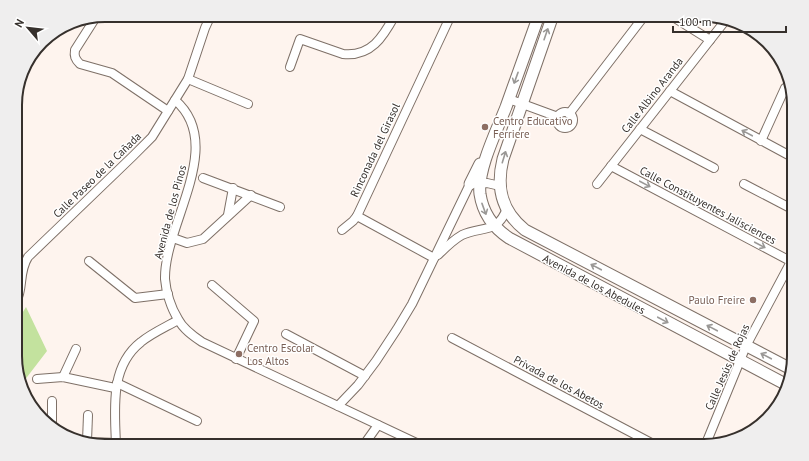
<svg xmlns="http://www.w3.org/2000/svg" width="809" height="461" font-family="'PT Sans',sans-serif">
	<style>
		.green { fill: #c3e29e }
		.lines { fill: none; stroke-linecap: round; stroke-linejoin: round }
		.street-casing { stroke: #7e7067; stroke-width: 10 }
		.secondary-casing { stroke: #7e7067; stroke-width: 13 }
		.street { stroke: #fff; stroke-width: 8 }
		.secondary { stroke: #fff; stroke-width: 11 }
		.oneway { stroke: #9a9896 }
		.education-dot { fill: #8d6e63; stroke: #fff; stroke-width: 1.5 }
		.labels { text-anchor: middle; stroke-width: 3; stroke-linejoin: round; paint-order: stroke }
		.street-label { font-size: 11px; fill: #36302c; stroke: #fff }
		.education-label { font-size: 11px; fill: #785e54; stroke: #fff; text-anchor: start }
		.rim { fill: none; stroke: #36302c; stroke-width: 2 }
	</style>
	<rect width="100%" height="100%" fill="#fef4ee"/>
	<path class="green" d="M26,307l21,44 -23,30 1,12 -9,-26v-46l2,-1z"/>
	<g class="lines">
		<g class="street-casing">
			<g id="street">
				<path d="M670,15l40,25"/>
				<path d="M96,17l-21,33c-1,6 0,9 5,14l32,9 56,38"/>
				<path d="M290,67l10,-28 43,15c28,3 40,-17 52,-39"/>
				<path d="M188,79l60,25"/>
				<path d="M670,91l124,67"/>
				<path d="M509,99l49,18"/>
				<path d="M175,100c52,45 -11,124 -10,179 1,13 6,29 13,40 5,10 15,17 24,23l221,104"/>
				<circle cx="565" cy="120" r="8"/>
				<path d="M569,114l76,-99"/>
				<path d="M640,129l74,39"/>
				<path d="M761,141l24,-53 4,-3"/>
				<path d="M611,166l183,97"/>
				<path d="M203,178l77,29"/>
				<path d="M597,184l128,-163"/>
				<path d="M744,184l50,26"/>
				<path d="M228,215l5,-27"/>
				<path d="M357,216l77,42"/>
				<path d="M342,230l11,-9 4,-5 94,-201"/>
				<path d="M173,238l14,5 16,-4 48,-44"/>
				<path d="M438,255c7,-7 15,-15 24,-20 20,-9 36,-1 45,-27"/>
				<path d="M89,261l46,37 33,-4"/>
				<path d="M212,285l42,36 -18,38"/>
				<path d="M16,302c8,-14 2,-29 12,-45l105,-101 19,-19 36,-58 17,-51 6,-13"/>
				<path d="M286,334l79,42"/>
				<path d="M452,338l205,108"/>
				<path d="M63,377l13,-28"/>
				<path d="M37,379l26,-2 52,11"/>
				<path d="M117,383l80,38"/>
				<path d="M338,406l20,-21 18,-24 21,-32 15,-25 58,-120 17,-1 13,3"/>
				<path d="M52,426v-25"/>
				<path d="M87,441l1,-26"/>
				<path d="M91,442l25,1"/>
				<path d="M116,446c-1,-36 -7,-79 25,-104 11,-9 25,-15 37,-22"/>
				<path d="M363,446l15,-21"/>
				<path d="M705,446l41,-100 48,-90"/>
			</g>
		</g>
		<g class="secondary-casing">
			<g id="secondary">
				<path d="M539,15c-11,31 -22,61 -33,92 -9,23 -29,63 -26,87 3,20 14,34 29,44l278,147"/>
				<path d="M553,15l-50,144c-7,28 -2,52 22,71l266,139"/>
				<path d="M470,184l10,-20"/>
			</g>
		</g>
		<use href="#street" class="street"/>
		<use href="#secondary" class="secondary"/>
	</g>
	<defs><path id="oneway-shaft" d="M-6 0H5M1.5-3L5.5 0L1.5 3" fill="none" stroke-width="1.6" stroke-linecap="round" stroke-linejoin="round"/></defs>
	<g class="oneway">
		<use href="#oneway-shaft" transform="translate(546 34) rotate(-71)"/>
		<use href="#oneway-shaft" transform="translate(516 78) rotate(110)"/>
		<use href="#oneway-shaft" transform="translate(747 133) rotate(-152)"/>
		<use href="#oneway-shaft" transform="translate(504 157) rotate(-73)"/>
		<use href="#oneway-shaft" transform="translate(645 184) rotate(28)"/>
		<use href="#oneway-shaft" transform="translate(484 209) rotate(70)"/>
		<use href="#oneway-shaft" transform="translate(760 245) rotate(28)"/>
		<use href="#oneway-shaft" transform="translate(596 267) rotate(-152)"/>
		<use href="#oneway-shaft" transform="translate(663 320) rotate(28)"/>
		<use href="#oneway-shaft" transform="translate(712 328) rotate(-152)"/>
		<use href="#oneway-shaft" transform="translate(766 356) rotate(-152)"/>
	</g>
	<g class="education-dot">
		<circle cx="485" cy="127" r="4"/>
		<circle cx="753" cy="300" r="4"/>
		<circle cx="239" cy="354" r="4"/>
	</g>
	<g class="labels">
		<g class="street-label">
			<text transform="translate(652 95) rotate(-52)" y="4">Calle Albino Aranda</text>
			<text transform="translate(375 150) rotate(-65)" y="4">Rinconada del Girasol</text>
			<text transform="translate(97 175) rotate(-44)" y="4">Calle Paseo de la Cañada</text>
			<text transform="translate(708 205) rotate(28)" y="4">Calle Constituyentes Jalisciences</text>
			<text transform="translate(170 212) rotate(-75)" y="4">Avenida de los Pinos</text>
			<text transform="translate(594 284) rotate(28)" y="4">Avenida de los Abedules</text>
			<text transform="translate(727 367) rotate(-66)" y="4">Calle Jesús de Rojas</text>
			<text transform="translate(559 382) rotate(28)" y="4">Privada de los Abetos</text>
		</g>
		<g class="education-label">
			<text x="493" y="125">Centro Educativo<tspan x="493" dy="13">Ferriere</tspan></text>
			<text x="745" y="304" text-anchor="end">Paulo Freire</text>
			<text x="247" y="352">Centro Escolar<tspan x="247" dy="13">Los Altos</tspan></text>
		</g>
	</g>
	<path d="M0 0H809V461H0ZM105 22H704A83 83 0 0 1 787 105V356A83 83 0 0 1 704 439H105A83 83 0 0 1 22 356V105A83 83 0 0 1 105 22Z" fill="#efeeee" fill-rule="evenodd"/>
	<path class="rim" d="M105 22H704A83 83 0 0 1 787 105V356A83 83 0 0 1 704 439H105A83 83 0 0 1 22 356V105A83 83 0 0 1 105 22Z"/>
	<g transform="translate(28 28) rotate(298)" stroke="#ffffff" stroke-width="3" paint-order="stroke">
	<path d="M0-3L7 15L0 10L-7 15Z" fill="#36302c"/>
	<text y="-6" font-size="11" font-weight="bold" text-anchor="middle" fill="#36302c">N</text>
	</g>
	<path d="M673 26v6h113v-6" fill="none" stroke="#36302c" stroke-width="2"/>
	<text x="679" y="26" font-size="12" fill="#36302c" stroke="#ffffff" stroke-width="3" paint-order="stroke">100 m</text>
</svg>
